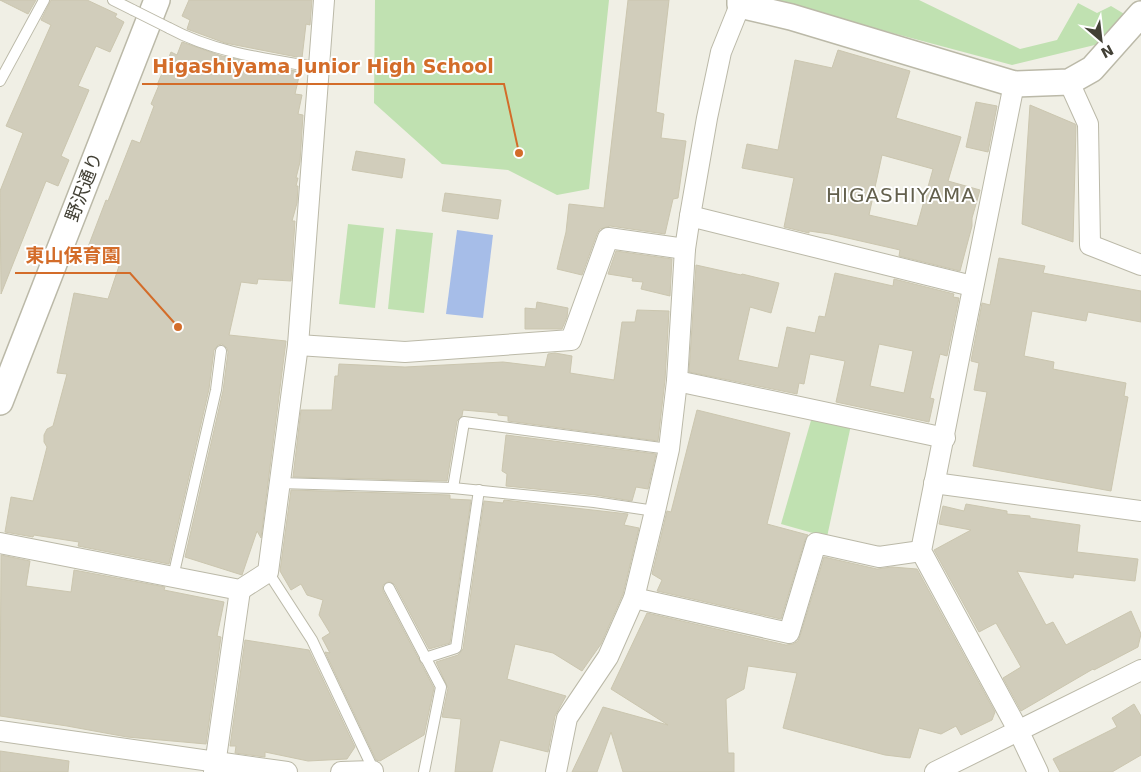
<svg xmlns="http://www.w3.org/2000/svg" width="1141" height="772" font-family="'DejaVu Sans','Noto Sans JP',sans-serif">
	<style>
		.green { fill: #c0e1b1 }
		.water { fill: #a6bde8 }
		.building { fill: #d1cdbb; stroke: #cbc6af; fill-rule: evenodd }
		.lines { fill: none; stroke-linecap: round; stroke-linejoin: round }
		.service-casing { stroke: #bbb9a8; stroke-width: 12 }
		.minor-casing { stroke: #bbb9a8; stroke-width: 22 }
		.tertiary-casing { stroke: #bbb9a8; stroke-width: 28 }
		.service { stroke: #fff; stroke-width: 10 }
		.minor { stroke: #fff; stroke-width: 20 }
		.tertiary { stroke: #fff; stroke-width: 25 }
		.service-bridge-casing { stroke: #bbb9a8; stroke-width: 12; stroke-linecap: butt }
		.service-bridge { stroke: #fff; stroke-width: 10 }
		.labels { text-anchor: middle; stroke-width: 4; stroke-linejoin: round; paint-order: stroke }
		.street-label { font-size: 18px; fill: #424035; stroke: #fff }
		.quarter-label { font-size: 20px; letter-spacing: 1px; fill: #63604d; stroke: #fff }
		.leader { fill: none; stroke: #d36c29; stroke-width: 2 }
		.callout-dot { fill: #d36c29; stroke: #fff; stroke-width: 2 }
		.callout-label { font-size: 19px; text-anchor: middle; font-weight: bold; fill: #d36c29; stroke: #fff; stroke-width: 4; stroke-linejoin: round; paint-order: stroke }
	</style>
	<rect width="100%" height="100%" fill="#f0efe5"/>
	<g class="green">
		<path d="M375,0h234l-20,189 -32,6 -49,-25 -66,-6 -68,-61z"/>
		<path d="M769,0h150l101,49 37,-9 21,-37 19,10 14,-7 15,9 -23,28 -91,22z"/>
		<path d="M348,224l36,4 -9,80 -36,-4z"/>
		<path d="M396,229l37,4 -9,80 -36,-4z"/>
		<path d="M812,417l39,8 -24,112 -46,-13z"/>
	</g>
	<path class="water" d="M457,230l36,5 -10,83 -37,-4z"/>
	<g class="building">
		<path d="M0,0h36l-8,14z"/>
		<path d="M51,0h36l30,14 -2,3 9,5 -14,30 -14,-6 -18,40 11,4 -28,66 8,4 -11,26 -12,-5 -45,113 -1,-103 23,-58 -17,-7 45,-101 -10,-5z"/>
		<path d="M189,0h123l-2,25 -4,-1 -4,34 -77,-15 -38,-14 3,-9 -8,-4z"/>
		<path d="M628,0h41l-13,112 8,2 -3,24 25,3 -8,57 -5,1 -8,35 -55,-8 -10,3 -3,5 -15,41 -25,-6 9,-37 3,-28 35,4z"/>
		<path d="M182,42l40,14 78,16 -5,22 7,1 -4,19 5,1 -3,47 -4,16h2l-2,8h2l-1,17 -5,18h3l-4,60 -33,-2 -1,5 -16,-2 -12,53 57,6 -25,197 -4,-7 -15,44 -57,-18 38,-166 5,-39 -1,-4 -5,-4 -4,1 -4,5 -5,39 -40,175 -91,-18 1,-4 -45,-7 -1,2 -28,-5 6,-35 22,4 14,-54 -3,-5v-7l3,-6 6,-3 14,-52 -10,-1 17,-80 34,6 13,-39 -33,-13 18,-47 2,1 24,-61 8,3 14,-37 -3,-2 8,-19h-2l14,-33 6,3z"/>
		<path d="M838,50l72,21 -14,47 65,19 -13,44 32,9 -8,28v8l-12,45 -61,-15 1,-6 -70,-16 -21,-3v2l-25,-6 10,-49 -52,-10 5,-24 31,6 17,-90 37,8zM882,155l51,14 -16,57 -48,-11z"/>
		<path d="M976,102l21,4 -9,46 -22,-5z"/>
		<path d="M1030,105l45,19 1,2 -3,116 -51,-18z"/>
		<path d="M356,151l49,8 -3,19 -50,-8z"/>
		<path d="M445,193l56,7 -3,19 -56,-8z"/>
		<path d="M616,251l56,8 -2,37 -29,-7 2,-7 -11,-1 1,-3 -25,-4z"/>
		<path d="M999,258l46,8 -2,7 98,18v31l-53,-10 -2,9 -54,-10 -8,45 30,6 -1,7 73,14 -2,13 4,1 -17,94 -138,-25 14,-74 -13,-2 5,-27 -8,-2 11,-58 8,2z"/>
		<path d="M696,265l45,10 1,-1 37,9 -8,30 -21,-6 -12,53 40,8 9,-41 28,6 4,-17 6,1 10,-44 58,13 1,-7 60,15 -1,3 6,1 -12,58 -7,-2 -10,44 4,1 -5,23 -93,-20 9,-41 -35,-7 -6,30 -5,-1 -2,11 -108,-22zM879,344l34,7 -9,42 -34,-7z"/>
		<path d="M537,302l31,6 -1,9 -5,12h-37v-21l11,1z"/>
		<path d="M637,310l32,1 -4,69 -7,61 -150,-20v-5l-10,-1v-2l-35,-3 -1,6 -5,5 -10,60 -154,-4 8,-67h31l3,-34h3l1,-12 66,3 98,-5 42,5 3,-13 7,-1 17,3 -2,17 44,7 8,-58h13z"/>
		<path d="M697,410l93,23 -23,91 41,11 -3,5 -24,79 -124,-28 5,-11 -10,-6 15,-63 4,1z"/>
		<path d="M506,435l150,19 -8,35 -12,-2 -4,14 -37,-6 -89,-9 1,-12 -5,-3z"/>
		<path d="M291,490l159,5v4l21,1 -21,143 -21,6 -34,-64 -6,-4 -6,4v6l51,97 -10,47 -44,26 -4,-1 -51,-108 5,1 -8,-15 8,-5 -11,-18 4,-15 -16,-5 -6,-11 -10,6 -11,-19z"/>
		<path d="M504,500l124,14 -4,11 15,3 -16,66 -22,50 -19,27 -29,-18 -38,-9 -8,35 59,17 -11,20 -7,36 -48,-12 -8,32h-37l6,-53 -19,-2 6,-29 -12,-26 22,-7 5,-6 21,-148 19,2z"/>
		<path d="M966,504l41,7v3l23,2v2l50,7 -3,27 61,7 -3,22 -61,-7 -1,4 -56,-7 29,54 7,-3 13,23 65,-34 10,23 -3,13 -44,23 -1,-1 -72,42 -18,-33 18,-11 -25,-44 -17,9 -45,-82 37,-20 -32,-6 4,-18 21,5z"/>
		<path d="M1,555l29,6 -4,25 45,6 3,-22 91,17 -1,3 60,12 -7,34 4,1 -15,107 -79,-7 -60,-11 -67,-10z"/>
		<path d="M824,557l53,12 15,-2 25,2 78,143 -3,8 -31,15 -5,-9 -15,8 -22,-6 -9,30 -25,-3 -102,-27 14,-55 -49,-7 -4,23 -18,10 2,54h6v19h-111l-12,-40 -14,40h-25l31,-65 65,18 -57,-36 36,-76 139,32 7,-1 5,-3 2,-5z"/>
		<path d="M245,640l64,10 46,97 -8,12 -39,2 -43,-9v5l-30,-4 1,-7h-6z"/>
		<path d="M1134,704l7,12v39l-29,17h-52l-7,-13 64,-32 -5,-9z"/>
		<path d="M0,751l69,10 -1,11h-68z"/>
	</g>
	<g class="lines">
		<g class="service-casing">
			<g id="service">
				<path d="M113,0l20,10"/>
				<path d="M169,28c46,25 99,31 151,40"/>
				<path d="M0,81l44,-81"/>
				<path d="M279,483l174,5 141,14 61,9"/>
				<path d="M453,488l11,-66 205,27"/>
				<path d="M268,572l44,68 62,131"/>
				<path d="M173,577l43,-187 5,-39"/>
				<path d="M389,588l52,99 -17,85"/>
				<path d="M425,658l31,-10 23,-158"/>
			</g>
		</g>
		<g class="minor-casing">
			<g id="minor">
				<path d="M1069,82l19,42 2,121 51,20"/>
				<path d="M1014,84c-32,156 -62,311 -93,467l97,179 20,42"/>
				<path d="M690,216l282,70"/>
				<path d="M298,345l107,7 166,-12 37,-102 77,11"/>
				<path d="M677,381l268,57"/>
				<path d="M934,483l207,28"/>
				<path d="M0,543l240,47 28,-18 30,-227 26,-345"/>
				<path d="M634,598l155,35 27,-90 63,14 42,-6"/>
				<path d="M0,731l287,41"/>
				<path d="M214,772l26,-182"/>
				<path d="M341,772l32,-1"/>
				<path d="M556,772l11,-54 41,-61 26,-59 21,-87 14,-62 8,-68 8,-132 5,-33 17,-98 14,-66 19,-47"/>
				<path d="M935,772l206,-102"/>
			</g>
		</g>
		<g class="tertiary-casing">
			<g id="tertiary">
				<path d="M740,0v5l51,12 223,67 55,-2 23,-13 49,-55"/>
				<path d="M0,402l157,-402"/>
			</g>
		</g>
		<use href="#service" class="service"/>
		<use href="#minor" class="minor"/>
		<use href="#tertiary" class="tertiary"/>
		<g class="service-bridge-casing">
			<path id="service-bridge" d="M133,10l36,18"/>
		</g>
		<use href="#service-bridge" class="service-bridge"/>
	</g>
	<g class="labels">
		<g class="street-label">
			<text transform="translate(84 187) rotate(-69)" y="6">野沢通り</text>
		</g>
		<g class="quarter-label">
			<text x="901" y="202">HIGASHIYAMA</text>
		</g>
	</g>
	<path class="leader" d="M519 153L504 84H142M178 327L130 273H15"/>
	<g class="callout-dot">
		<circle cx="519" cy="153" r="5"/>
		<circle cx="178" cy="327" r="5"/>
	</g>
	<g class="callout-label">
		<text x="323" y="73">Higashiyama Junior High School</text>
		<text x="73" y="262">東山保育園</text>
	</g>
	<g transform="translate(1101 40) rotate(152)" stroke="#ffffff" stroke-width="4" paint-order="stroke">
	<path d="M0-4L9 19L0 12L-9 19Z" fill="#424035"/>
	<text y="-8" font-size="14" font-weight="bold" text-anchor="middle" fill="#424035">N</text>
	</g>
</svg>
